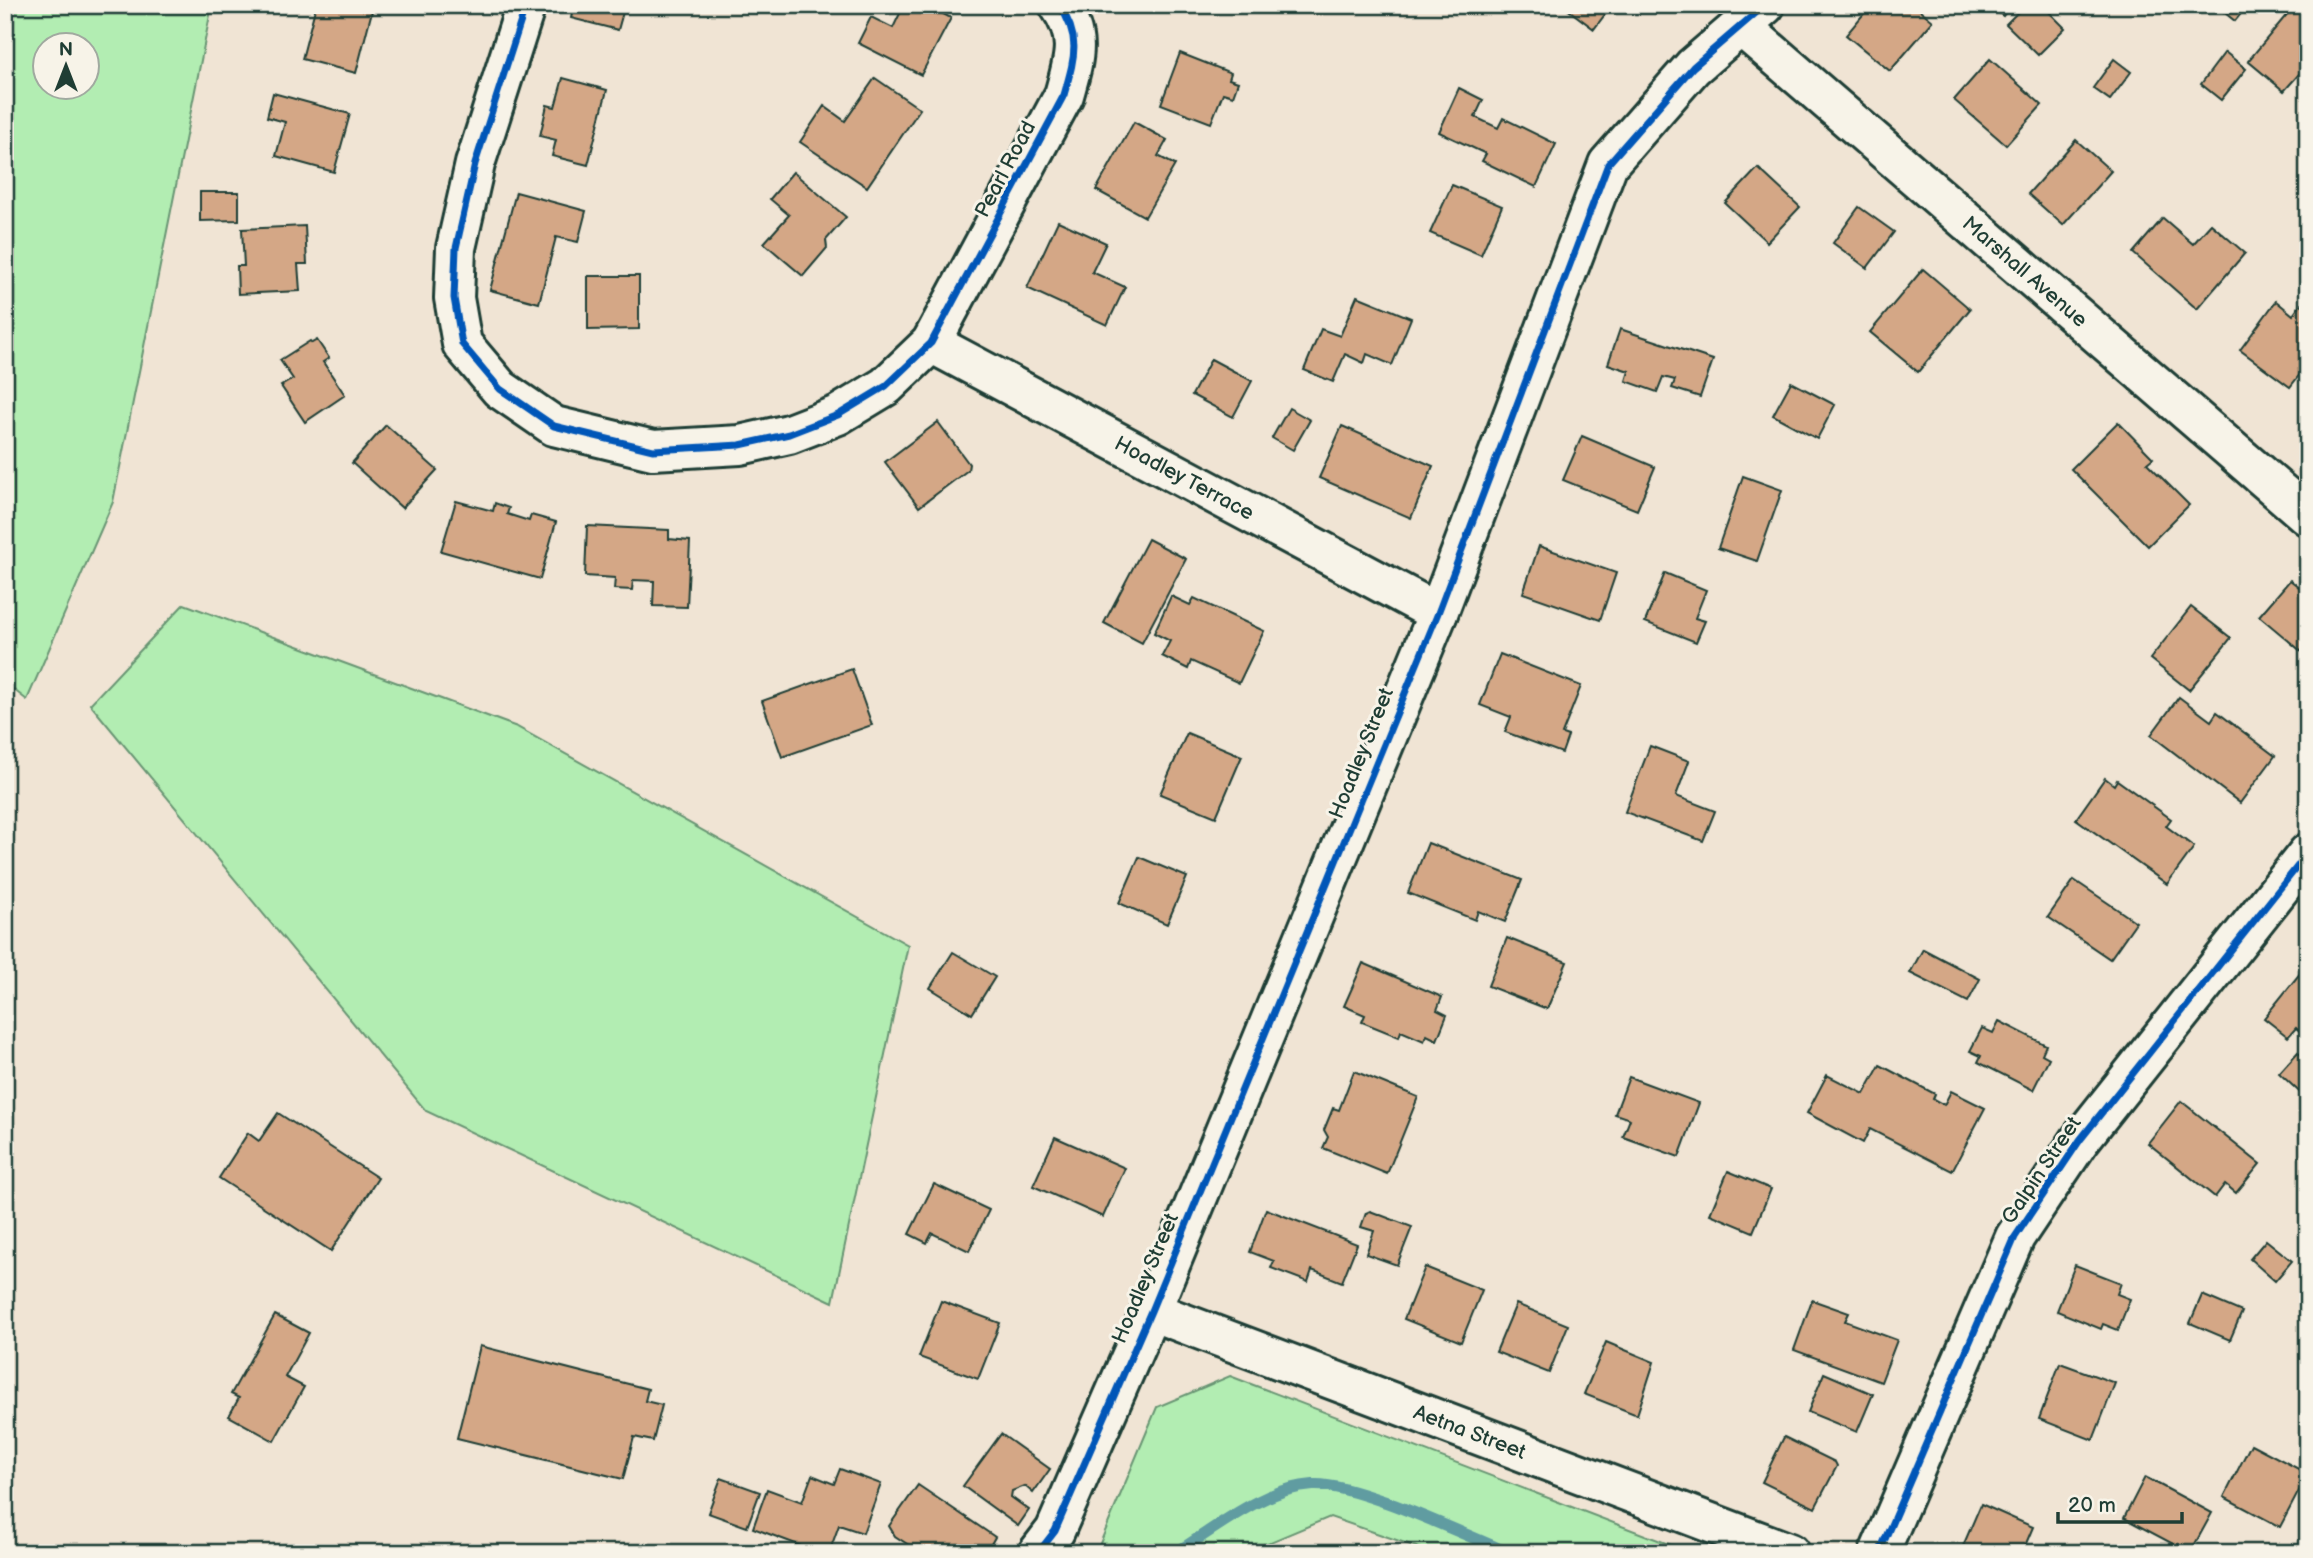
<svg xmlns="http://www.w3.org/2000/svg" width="2313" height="1558" font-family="'Balsamiq Sans',sans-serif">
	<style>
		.green { fill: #b2edb2; stroke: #689573; stroke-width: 2; fill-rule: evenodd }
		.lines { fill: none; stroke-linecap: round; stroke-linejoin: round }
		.stream { stroke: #609ca1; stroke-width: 12 }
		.building { fill: #d4a786; stroke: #1f3d34; stroke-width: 2 }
		.street-casing { stroke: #1f3d34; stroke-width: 44 }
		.secondary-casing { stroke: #1f3d34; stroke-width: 44 }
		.street { stroke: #f7f3e8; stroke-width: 38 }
		.secondary { stroke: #f7f3e8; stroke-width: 38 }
		.cycleway-casing { stroke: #f7f3e8; stroke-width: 11 }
		.cycleway { stroke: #0057b8; stroke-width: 7 }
		.labels { text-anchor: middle; stroke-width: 6; stroke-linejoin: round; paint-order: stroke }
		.street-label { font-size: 21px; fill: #1f3d34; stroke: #f7f3e8 }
	</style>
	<rect width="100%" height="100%" fill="#f0e4d4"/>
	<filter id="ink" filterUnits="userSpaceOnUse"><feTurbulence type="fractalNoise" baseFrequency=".0143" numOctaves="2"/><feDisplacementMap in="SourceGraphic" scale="14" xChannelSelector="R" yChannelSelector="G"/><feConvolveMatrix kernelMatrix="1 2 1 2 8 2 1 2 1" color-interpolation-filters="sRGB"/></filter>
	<g filter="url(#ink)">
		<g class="green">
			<path d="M5,5h207l-99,497 -86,198 -22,-17zM46,46h42v42h-42z"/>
			<path d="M184,604l333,123 391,218 -75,357 -407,-191 -336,-407z"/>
			<path d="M1230,1376l462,177h-258l-104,-36 -86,36h-148l61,-146z"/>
		</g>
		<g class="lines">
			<path class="stream" d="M1176,1553c40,-25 88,-65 137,-68 41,-3 154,51 196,68"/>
		</g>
		<g class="building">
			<path d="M316,5h37l19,6 -16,62 -54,-14z"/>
			<path d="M574,5h51l-7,25 -47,-12z"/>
			<path d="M904,5h22l25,13 -30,57 -63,-32 13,-26 22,11z"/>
			<path d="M1562,5h50l-18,24z"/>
			<path d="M1871,5h43l19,16 -43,50 -44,-36z"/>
			<path d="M1989,5h22l-8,11z"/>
			<path d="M2025,5h17l23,23 -27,27 -32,-31z"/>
			<path d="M2215,5h33l-13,16z"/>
			<path d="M2294,6l14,12v46l-24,27 -36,-30z"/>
			<path d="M2225,52l21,17 -25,31 -20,-16z"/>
			<path d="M1180,53l51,20 -2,6 9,3 -5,14 -10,-3 -12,30 -50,-19z"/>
			<path d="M1990,59l52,46 -36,40 -52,-45z"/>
			<path d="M2114,59l17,13 -21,28 -17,-12z"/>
			<path d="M563,78l44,12 -19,75 -36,-9 4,-16 -16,-4 7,-31 8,2z"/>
			<path d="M875,78l45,31 -53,78 -67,-45 24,-36 21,15z"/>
			<path d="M1459,88l24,12 -8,17 23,11 5,-10 53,26 -20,43 -54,-26 4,-7 -47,-22z"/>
			<path d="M273,93l77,21 -16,58 -58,-16 9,-34 -18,-5z"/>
			<path d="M1134,122l33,18 -9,16 17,9 -30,52 -49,-27z"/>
			<path d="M2076,140l35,31 -48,54 -35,-31z"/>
			<path d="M1758,168l42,39 -33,35 -42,-39z"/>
			<path d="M793,172l53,45 -20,23 1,8 -24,28 -39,-33 25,-28 -19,-16z"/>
			<path d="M1452,185l50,21 -21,49 -51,-22z"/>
			<path d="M200,192h39v28l-39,1z"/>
			<path d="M516,192l70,19 -8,31 -22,-5 -17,66 -49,-13z"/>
			<path d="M1859,207l35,25 -27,36 -34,-25z"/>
			<path d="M2163,218l30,26 18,-20 34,29 -48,56 -64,-56z"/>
			<path d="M1058,221l48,22 -14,29 33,15 -18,38 -80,-37z"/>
			<path d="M305,226l2,38h-9l2,27 -62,3 -1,-28h7l-2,-37z"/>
			<path d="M1923,269l47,40 -52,63 -48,-40z"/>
			<path d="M588,276h51v53l-51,1z"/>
			<path d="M1357,296l54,22 -19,47 -25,-11 -3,9 -19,-9 -12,28 -29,-12 17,-41 19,7z"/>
			<path d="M2276,301l17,14 8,-11 7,5v55l-18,23 -50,-37z"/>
			<path d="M1620,329l93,31 -13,37 -28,-9 3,-8 -12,-3 -6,15 -31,-11 3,-10 -21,-7z"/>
			<path d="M317,340l12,18 -6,4 22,33 -40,27 -24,-36 12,-7 -13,-19 30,-19 2,2z"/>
			<path d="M1211,359l41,22 -19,36 -41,-22z"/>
			<path d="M1791,382l44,23 -18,34 -44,-24z"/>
			<path d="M1289,408l21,12 -17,30 -21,-12z"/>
			<path d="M938,422l31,42 -1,6 -49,37 -34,-45z"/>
			<path d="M2118,422l35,36 -6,5 42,42 -41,41 -77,-77z"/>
			<path d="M386,425l51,45 -35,38 -50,-45z"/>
			<path d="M1342,426l91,40 -22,52 -92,-40z"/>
			<path d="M1582,436l73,31 -18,43 -74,-30z"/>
			<path d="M1743,476l39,14 -25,71 -39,-13z"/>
			<path d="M456,501l37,10 2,-8 14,5 -2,6 22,7 2,-6 25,7 -16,57 -99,-28z"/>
			<path d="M587,526l82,4v9l21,2 -3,66 -34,-1 1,-25 -21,-1 -1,10 -18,-1 1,-11 -30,-2z"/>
			<path d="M1148,539l38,20 -44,84 -38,-20z"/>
			<path d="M1539,546l77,27 -16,47 -77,-27z"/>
			<path d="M1665,573l41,17 -11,28 10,3 -9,21 -51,-20z"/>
			<path d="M2290,580l18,14v63l-49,-41z"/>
			<path d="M1171,596l19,9 4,-7 70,33 -25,52 -48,-22 -3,8 -26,-13 8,-15 -16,-8z"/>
			<path d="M2191,607l40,31 -42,52 -39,-31z"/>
			<path d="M1500,654l81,32 -19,48 6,2 -6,17 -57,-21 6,-15 -31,-12z"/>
			<path d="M852,669l20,56 -90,32 -20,-56z"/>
			<path d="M2179,697l32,24 6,-9 58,44 -35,47 -89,-68z"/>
			<path d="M1187,733l55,23 -26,61 -56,-23z"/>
			<path d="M1650,746l39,15 -13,35 39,15 -12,30 -78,-29z"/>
			<path d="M2105,778l9,7 3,-5 54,39 -5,7 28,21 -27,37 -91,-65z"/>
			<path d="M1428,843l94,37 -17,42 -27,-11 -3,9 -67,-27z"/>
			<path d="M1139,857l48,20 -20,47 -48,-21z"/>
			<path d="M2074,880l62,42 -26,37 -62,-42z"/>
			<path d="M1507,938l60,24 -20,47 -59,-23z"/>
			<path d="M1923,949l57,30 -12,23 -58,-29z"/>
			<path d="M953,952l42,25 -23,37 -42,-26z"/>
			<path d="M1363,963l79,34 -5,13 10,5 -10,25 -10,-5 -3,6 -23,-10 -2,6 -37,-15 3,-7 -21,-9z"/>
			<path d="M2306,966l2,72 -12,-10 -8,9 -24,-19z"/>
			<path d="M1999,1021l47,24 -4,9 7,4 -16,32 -55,-28 3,-6 -11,-5 12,-23 11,5z"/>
			<path d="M2298,1052l10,9v39l-29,-27z"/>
			<path d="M1880,1065l55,29 -2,5 11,6 7,-14 34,17 -33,63 -82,-42 -7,14 -56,-30 20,-38 37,19z"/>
			<path d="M1354,1071l64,26 -31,77 -64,-26 5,-11 -4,-7 9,-22 6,2z"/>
			<path d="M1629,1077l70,26 -20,54 -56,-20 7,-18 -15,-5z"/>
			<path d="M2181,1101l79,63 -24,29 -11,-9 -10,13 -67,-54z"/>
			<path d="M278,1113l100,65 -47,73 -112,-73 29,-45 11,8z"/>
			<path d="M1055,1137l70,31 -22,49 -70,-31z"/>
			<path d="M1728,1171l43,18 -18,43 -43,-18z"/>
			<path d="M934,1184l55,26 -20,41 -37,-18 -5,10 -18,-9z"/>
			<path d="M1266,1209l91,35 -15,38 -30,-12 -4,12 -37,-14 3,-7 -24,-9z"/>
			<path d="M1370,1211l42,16 -15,38 -31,-11 8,-23 -13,-4 5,-14z"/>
			<path d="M2266,1240l26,21 -17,20 -25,-22z"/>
			<path d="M2075,1265l46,18 -4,11 13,5 -12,31 -15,-6 -2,5 -44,-18z"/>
			<path d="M1425,1267l57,23 -21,52 -57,-23z"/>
			<path d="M2202,1295l40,17 -12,28 -40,-17z"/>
			<path d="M1812,1300l37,13 -4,8 52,19 -16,42 -87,-32z"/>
			<path d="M941,1301l59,22 -22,56 -59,-22z"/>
			<path d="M1516,1304l52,21 -19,48 -53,-21z"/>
			<path d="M275,1315l34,18 -24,44 19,10 -30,54 -45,-25 10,-18 -8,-4z"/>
			<path d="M1606,1342l48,20 -17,53 -53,-21z"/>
			<path d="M480,1346l168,43 -3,12 17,4 -9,36 -19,-4 -11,42 -166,-41z"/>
			<path d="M2060,1363l55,20 -22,57 -54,-21z"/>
			<path d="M1824,1373l49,21 -16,38 -49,-20z"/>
			<path d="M1001,1434l49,35 -17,24 -8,-7 -13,5 -1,6 18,13 -11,16 -55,-40z"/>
			<path d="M1784,1437l51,25 2,4 -22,42 -53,-26z"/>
			<path d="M2251,1444l57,30 -28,53 -56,-30z"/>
			<path d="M840,1469l41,15 -18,49 -24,-8 -10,28h-9l-67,-25 14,-39 35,13 10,-27 22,9z"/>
			<path d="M2145,1477l67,36 -22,40 -66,-35z"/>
			<path d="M721,1478l39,14 -13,35 -39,-14z"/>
			<path d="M918,1485l77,52 -9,16h-65l-26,-17 -6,-10z"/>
			<path d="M1981,1504l52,23 -11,26h-62z"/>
		</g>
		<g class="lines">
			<g class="street-casing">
				<g id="street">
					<path d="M526,5l-51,159 -19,84 -2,50 8,46 38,45 54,37 99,24 87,-5 49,-11 49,-19 48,-29 45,-43 133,-248c10,-36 18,-57 -5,-90"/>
					<path id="s1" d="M1742,27l566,489"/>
					<path id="s2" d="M931,343l507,270"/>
					<path id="s3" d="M1151,1311l639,242"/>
					<path d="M1879,1553l136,-316 65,-97 228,-287"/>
				</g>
			</g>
			<g class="secondary-casing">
				<path id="secondary" d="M1038,1553l17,-22 96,-220 287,-698 170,-449 85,-97 72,-62"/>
			</g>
			<use href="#street" class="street"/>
			<use href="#secondary" class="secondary"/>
			<g class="cycleway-casing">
				<g id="cycleway">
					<path d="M526,5l-51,159 -19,84 -2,50 8,46 38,45 54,37 99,24 87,-5 49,-11 49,-19 48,-29 45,-43 133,-248c10,-36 18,-57 -5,-90"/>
					<path d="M1038,1553l17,-22 96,-220 287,-698 170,-449 85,-97 72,-62"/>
					<path d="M1879,1553l136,-316 65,-97 228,-287"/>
				</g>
			</g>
			<use href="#cycleway" class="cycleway"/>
		</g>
	</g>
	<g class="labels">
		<g class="street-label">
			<text transform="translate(1005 169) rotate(-62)" y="7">Pearl Road</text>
			<text dy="7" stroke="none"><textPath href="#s1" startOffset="374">Marshall Avenue</textPath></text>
			<text dy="7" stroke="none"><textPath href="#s2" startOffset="287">Hoadley Terrace</textPath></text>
			<text transform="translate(1361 753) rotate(-68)" y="7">Hoadley Street</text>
			<text transform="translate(2041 1170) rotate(-56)" y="7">Galpin Street</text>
			<text transform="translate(1145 1278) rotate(-67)" y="7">Hoadley Street</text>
			<text dy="7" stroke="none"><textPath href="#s3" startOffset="341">Aetna Street</textPath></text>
		</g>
	</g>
	<rect width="2313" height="1558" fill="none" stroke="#f7f3e8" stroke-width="28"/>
	<rect x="14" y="14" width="2285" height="1530" fill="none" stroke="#1f3d34" stroke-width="2.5" filter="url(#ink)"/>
	<g transform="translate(66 66)"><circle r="33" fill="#f7f3e8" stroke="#a1aaa0" stroke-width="2"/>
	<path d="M0-5L12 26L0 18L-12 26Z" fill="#1f3d34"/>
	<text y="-10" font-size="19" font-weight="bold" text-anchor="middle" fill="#1f3d34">N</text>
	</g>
	<path d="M2058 1512v10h124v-10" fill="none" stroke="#1f3d34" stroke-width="3.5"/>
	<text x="2068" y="1512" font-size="21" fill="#1f3d34" stroke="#f7f3e8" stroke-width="5" paint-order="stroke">20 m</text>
</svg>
